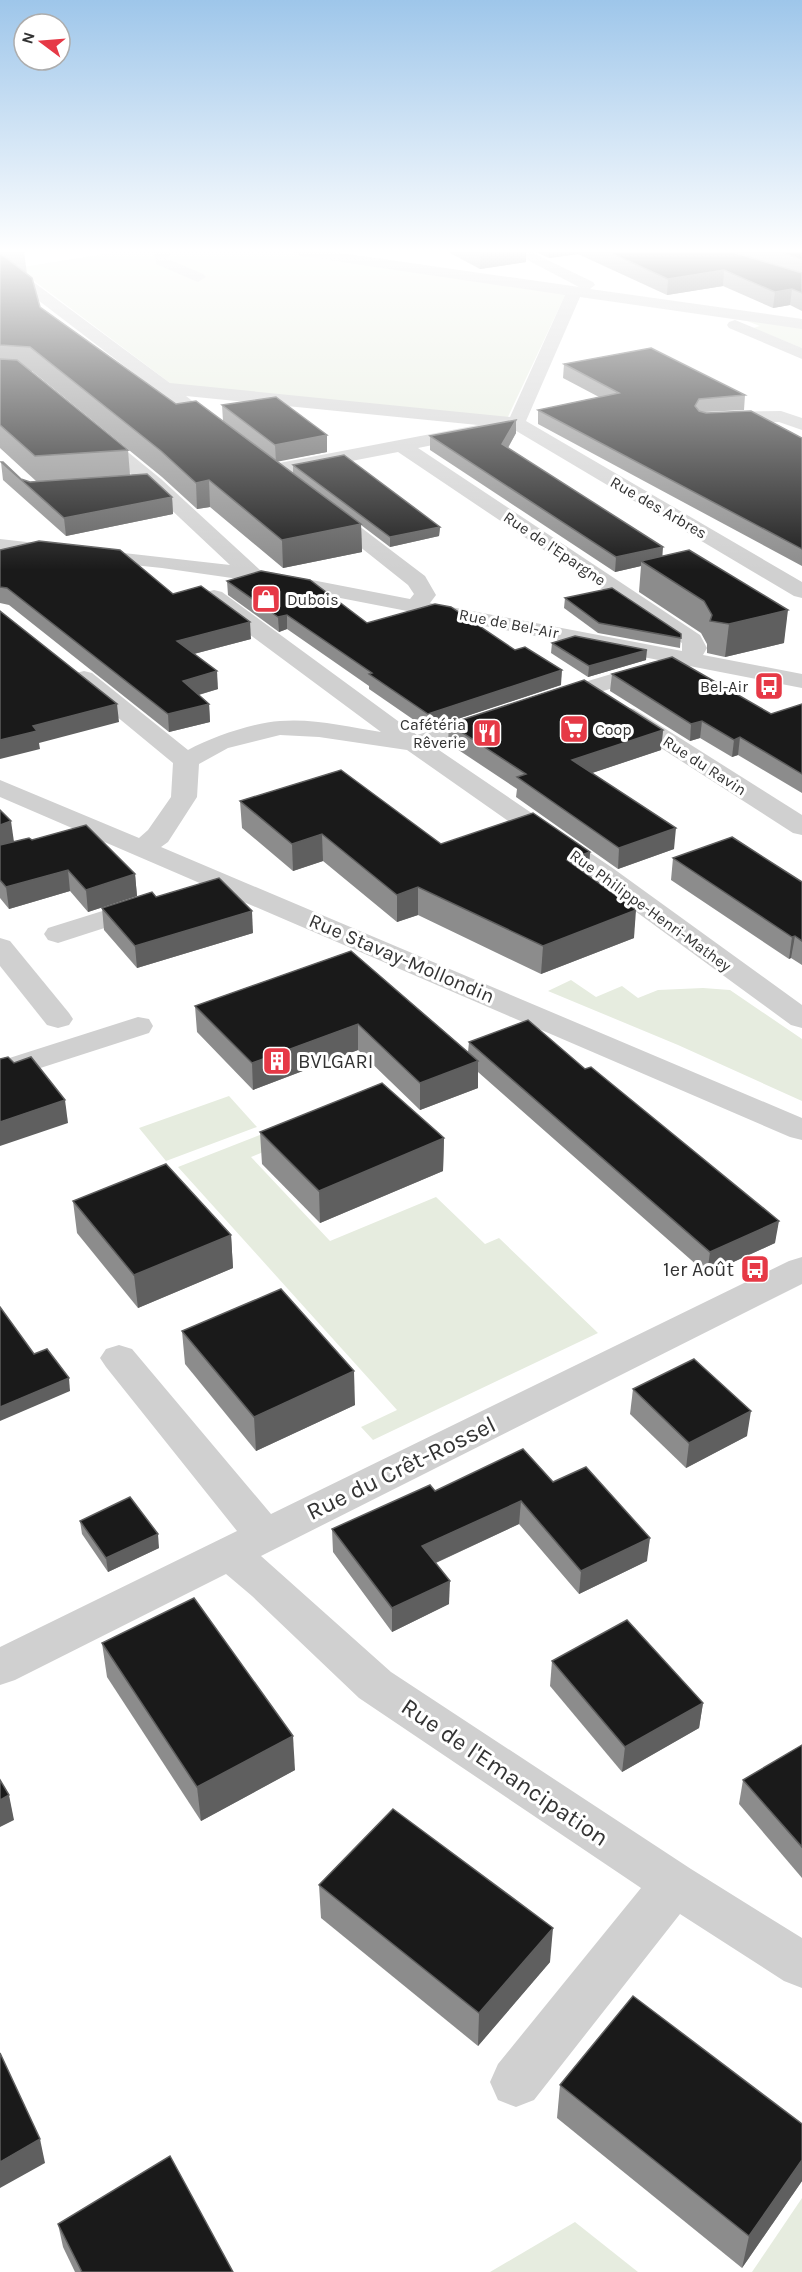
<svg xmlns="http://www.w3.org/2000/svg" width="802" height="2272" font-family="Karla,sans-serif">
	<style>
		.green { fill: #e6ecdf }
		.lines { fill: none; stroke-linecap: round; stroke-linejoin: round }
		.minor { fill: #d0d0d0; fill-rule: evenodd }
		.wall { fill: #8c8c8c }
		.shaded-wall { fill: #5f5f5f }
		.building { fill: #1a1a1a; stroke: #5f5f5f; stroke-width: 1.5 }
		.labels { text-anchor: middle; stroke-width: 6; stroke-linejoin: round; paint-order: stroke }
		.far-street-label { font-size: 16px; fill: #333; stroke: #fff }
		.far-poi-label { font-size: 16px; fill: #333; stroke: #fff; text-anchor: start }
		.street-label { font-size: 20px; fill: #333; stroke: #fff }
		.poi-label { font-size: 20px; fill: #333; stroke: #fff; text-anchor: start }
		.near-street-label { font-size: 24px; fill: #333; stroke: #fff }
	</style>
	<rect width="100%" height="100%" fill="#fff"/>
	<g class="green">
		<path d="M115,252h167l284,41 -59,126 -333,-33 -157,-118z"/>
		<path d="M747,321l55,6v21l-49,-20 7,-2z"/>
		<path d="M571,980l25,17 26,-11 16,12 20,-8 45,-2 27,2 72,49v62l-124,-56 -130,-54z"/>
		<path d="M229,1096l28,31 -91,34 -27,-33z"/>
		<path d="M303,1118l13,13 -65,26 79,84 106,-44 49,47 14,-6 99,95 -225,107 -12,-13 36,-17 -219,-243z"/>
		<path d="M802,2198v74h-50z"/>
		<path d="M575,2222l63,50h-148z"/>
	</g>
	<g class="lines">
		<g class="minor">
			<path d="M154,252h17l-3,7 35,15 3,3 -8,5 -5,-2 -37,-16z"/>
			<path d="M294,252h40l245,35 -67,-35h19l62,30 2,3 -5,4 212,30v10l-222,-32 -54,124 276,161v16l-8,-2 -281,-167 -95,19 282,187 7,13 -4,7 99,19v14l-549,-107 -91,-13 -162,-17v-12l230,26 -83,-78 -59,-48 -2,-4 2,-4h14l59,48 99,91 150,29 4,-5 -6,-9 -88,-70 -3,-4 3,-4h14l91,69 11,19 -6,8 252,48v-8l-284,-191 -124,24 -7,-2 -3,-4 3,-4 7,-2 204,-39 -292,-29 42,33 -2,4h-14l-212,-162v-8l9,1 161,119 340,34 55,-122 -264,-39z"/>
			<path d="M735,320l67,28v11l-73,-31 -2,-3 2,-3z"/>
			<path d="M781,411l21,7v12l-23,-8 -67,2 -6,-2 -3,-4 3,-4 6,-2z"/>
			<path d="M214,590l8,2 195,143 66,-21 9,-2 9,2 3,5 -3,5 -68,22 181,123 188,136v23l-11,-3 -197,-144 -187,-131 -88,-13 -39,-2 -52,13 -29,16 -2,33 -29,45 -7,5 641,271v22l-12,-3 -790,-340v-17l139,58 9,-8 23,-33 2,-34 -97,-80 -4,-5 4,-5 8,-2 8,2 96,77c24,-13 64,-27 92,-29 33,-3 69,6 101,11l-175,-130 -3,-5 3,-5z"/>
			<path d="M655,661l8,2 4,5 -4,5 -113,34 -9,-2 -3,-5 3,-5z"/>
			<path d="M625,707l9,2 168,106v20l-9,-2 -177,-114 -3,-5 3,-5z"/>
			<path d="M144,898l10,2 4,6 -4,6 -96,31 -10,-3 -4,-6 4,-6z"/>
			<path d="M0,938l10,3 59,72 4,6 -4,6 -11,3 -11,-3 -47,-59z"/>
			<path d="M138,1017l11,2 4,7 -4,7 -149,48v-20z"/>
			<path d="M802,1257v27l-541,272 130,116 300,197 111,69v50l-18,-7 -104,-67 -146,186 -18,7 -18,-7 -8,-18 8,-18 143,-176 -282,-190 -107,-102 -26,-22 -211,106 -15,5v-38l237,-116 -131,-164 -6,-9 6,-9 13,-4 13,4 139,165 518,-253z"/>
		</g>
	</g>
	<g class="wall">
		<path d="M0,252h24l3,22 13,33 136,97 47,17 -1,-16 105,30v17l-50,9 16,13v-9l147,62 -1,9 -49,11 -29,-22 1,27 -79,16 -73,-61 -13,2 -35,-32 -130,-106h-1l97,79 2,25 42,22 1,17 -107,22 -63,-56 -2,-18 20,17 9,3 6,-1 -36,-33z"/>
		<path d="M448,252h78v10l-46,7z"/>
		<path d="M536,252h266v59l-12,-6 -17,3 -50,-22 -56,9 -89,-41 -29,4z"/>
		<path d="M564,364l181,31 -1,15 -39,2 97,26v128l-264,-142v-14l61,-13 -36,-19z"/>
		<path d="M516,433l-8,15 155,108 121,87 -59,14 -18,-4v-9l-6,-11 -62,-41 2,-26 -26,6 -185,-122v-14z"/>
		<path d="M0,550l173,44 78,45 -57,15 24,35 -19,6 10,9 1,18 -41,10 -160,-127 -9,-2z"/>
		<path d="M227,581l140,42 194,62 -134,44 -58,-40v-3l-82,-57 -8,3 -51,-37z"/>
		<path d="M565,598l116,36 -1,14 -82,-15 -34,-25z"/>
		<path d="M552,643l94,17 -58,17 -37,-24z"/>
		<path d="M612,674l159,40 31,-10v89l-64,-38 -6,2 -32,-19 -10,3 -80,-50z"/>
		<path d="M449,724l214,6 -2,20 -69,23 82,76 -56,20 -102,-72 1,-8 -69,-46z"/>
		<path d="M240,801l201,43 149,8 -2,24 46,62 -93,36 -123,-59 -21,7 -74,-61 -30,10 -51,-43z"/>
		<path d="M0,810l14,32 18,-2 103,34 2,22 -49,16 -18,-21 -61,18 -9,-11z"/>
		<path d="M673,858l129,24v83l-11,-7 -2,1 -118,-79z"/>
		<path d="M156,897l97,36 -116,35 -33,-38 -2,-22z"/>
		<path d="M351,951l117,101 1,-10 306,201 -68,31 -229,-202v16l-58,22 -62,-60 -105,40 -56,-58 -2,-26z"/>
		<path d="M260,1132l184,6 -1,33 -123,52 -58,-59z"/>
		<path d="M73,1201l158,34 2,33 -95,40 -61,-75z"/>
		<path d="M182,1331l173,74 -99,46 -71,-87z"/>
		<path d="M633,1389l114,47 -61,32 -56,-54z"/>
		<path d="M553,1482l94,79 -68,33 -60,-70 -83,39 13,41 -57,28 -59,-80 -1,-23 103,-38z"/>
		<path d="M80,1521l79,27 -51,24 -26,-38z"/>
		<path d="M102,1643l193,127 -94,51 -94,-144z"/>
		<path d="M552,1661l151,42 -4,25 -77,44 -72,-86z"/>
		<path d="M802,1745v133l-63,-74 4,-24z"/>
		<path d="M319,1885l231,77 -72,84 -157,-128z"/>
		<path d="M560,2085l242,39v57l-60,87 -185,-150z"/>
		<path d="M58,2224l175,48h-158l-12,-25z"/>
	</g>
	<g class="shaded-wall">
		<path d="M484,252h42v10l-46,7 1,-16z"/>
		<path d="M549,252h29v2l-29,4z"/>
		<path d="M724,270l-1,16 -56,9 1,-16z"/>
		<path d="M792,289l-2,16 -17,3 2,-16z"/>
		<path d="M516,420v13l-14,25v-14z"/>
		<path d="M327,435v17l-51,10 -1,-17z"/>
		<path d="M209,480l1,27 -13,2 -1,-26z"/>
		<path d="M172,497l1,17 -107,22 -2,-18z"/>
		<path d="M361,524l1,28 -79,16 -1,-28z"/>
		<path d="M440,527l-1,9 -49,11v-10z"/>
		<path d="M663,547l-1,15 -21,-1v5l-26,6 1,-15z"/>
		<path d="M788,610l-4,33 -59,14 4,-33z"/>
		<path d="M287,615v14l-8,3 -1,-15z"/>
		<path d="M250,622l1,17 -73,19 -1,-17z"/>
		<path d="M647,650l-1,10 -58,17 1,-11z"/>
		<path d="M562,670l-1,15 -134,44 1,-15z"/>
		<path d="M217,671l1,18 -34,10 -1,-18z"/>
		<path d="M117,704l2,18 -80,21 1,6 -40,10v-19l33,-14z"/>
		<path d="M209,704l1,18 -41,10 -1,-18z"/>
		<path d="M702,721l-2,17 -10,3 1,-17z"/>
		<path d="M663,730l-2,20 -90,30 1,-20z"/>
		<path d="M740,737l-2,18 -6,2 2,-17z"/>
		<path d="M11,821l3,21 -14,5v-22z"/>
		<path d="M676,828l-2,21 -56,20 1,-21z"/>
		<path d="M322,834l1,27 -30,10 -1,-27z"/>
		<path d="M590,852l-2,27 -21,-19z"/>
		<path d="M68,870l2,21 -61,18 -3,-22z"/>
		<path d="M135,874l2,22 -49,16 -2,-22z"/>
		<path d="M418,887v28l-21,7v-27z"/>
		<path d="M636,910l-2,28 -93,36 2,-28z"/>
		<path d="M252,911l1,22 -116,35 -2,-22z"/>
		<path d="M795,936l-4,22 -2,1 3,-22z"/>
		<path d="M358,1024v26l-105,40 -1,-27z"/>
		<path d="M478,1061v27l-58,22v-27z"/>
		<path d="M65,1100l3,23 -68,23v-24z"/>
		<path d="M444,1138l-1,33 -123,52 -1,-32z"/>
		<path d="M779,1221l-4,22 -68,31 3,-22z"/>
		<path d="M231,1235l2,33 -95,40 -4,-33z"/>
		<path d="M354,1371l1,34 -99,46 -2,-34z"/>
		<path d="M69,1378l1,13 -70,30v-14z"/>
		<path d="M751,1411l-4,25 -61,32 3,-25z"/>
		<path d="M521,1501l-2,23 -97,45v-23z"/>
		<path d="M158,1534l1,14 -51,24 -2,-14z"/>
		<path d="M650,1538l-3,23 -68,33 2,-23z"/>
		<path d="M450,1581l-1,23 -57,28v-24z"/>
		<path d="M703,1703l-4,25 -77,44 3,-25z"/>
		<path d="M293,1736l2,34 -94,51 -4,-34z"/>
		<path d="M9,1795l5,25 -14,7v-27z"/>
		<path d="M553,1928l-3,34 -72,84 1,-33z"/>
		<path d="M40,2139l5,24 -45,25v-26z"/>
		<path d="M802,2160v21l-60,87 7,-32z"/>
	</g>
	<g class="building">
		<path d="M609,252h123l70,21v20l-10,-4 -17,3 -51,-22 -56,9z"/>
		<path d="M779,252h23v7z"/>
		<path d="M0,253l32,25 8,29 136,97 20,-3 165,123 -79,16 -73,-60 -13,3 -35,-32 -131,-104 -30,-2z"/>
		<path d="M651,348l94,47 -46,4 -4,7 4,5 7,2 45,-2 51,27v111l-264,-139 81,-17 -55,-29z"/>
		<path d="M0,359l17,1 111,90 -93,6 -35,-31z"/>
		<path d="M276,397l51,38 -52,10 -53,-40z"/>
		<path d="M516,420l-14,24 161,103 -47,10 -186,-121z"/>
		<path d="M344,455l96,72 -50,10 -97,-72z"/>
		<path d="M1,462h2l18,17 9,3 117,-8 25,23 -108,21z"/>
		<path d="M39,541l81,9 53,44 28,-8 49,36 -73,19 40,30 -34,10 26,23 -41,10 -161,-126 -7,-1v-37z"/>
		<path d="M689,550l99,60 -59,14 -19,-3 2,-6 -8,-14 -63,-40z"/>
		<path d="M261,571l49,9 57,43 68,-19 16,3 64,43 10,-3 37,23 -134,44 -59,-40 3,-1 -85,-58 -9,2 -51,-36z"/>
		<path d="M612,588l69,46v4l-82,-15 -34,-25z"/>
		<path d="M0,611l117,93 -84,22 4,5 -37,9z"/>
		<path d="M575,636l72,14 -58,16 -37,-23z"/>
		<path d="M672,657l99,57 31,-10v70l-62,-37 -6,3 -32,-19 -11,3 -79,-50z"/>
		<path d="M584,680l79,50 -91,30 104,68 -57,20 -102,-71 9,-3 -77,-50z"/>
		<path d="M341,770l100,74 92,-31 57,39 -23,8 69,50 -93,36 -125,-59 -21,8 -75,-61 -30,10 -52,-43z"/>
		<path d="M0,810l11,11 -11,4z"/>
		<path d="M86,825l49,49 -49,16 -18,-20 -62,17 -6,-7v-35l29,-7 3,2z"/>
		<path d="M732,837l70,45v59l-7,-5 -3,1 -119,-79z"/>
		<path d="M219,878l33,33 -117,35 -33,-38 50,-16 4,5z"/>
		<path d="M351,951l127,110 -58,22 -62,-59 -106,39 -57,-57z"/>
		<path d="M528,1020l57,49 6,-2 188,154 -69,31 -241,-210z"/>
		<path d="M8,1057l6,6 17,-6 34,43 -65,22v-63z"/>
		<path d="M382,1083l62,55 -125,53 -59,-59z"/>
		<path d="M166,1164l65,71 -97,40 -61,-74z"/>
		<path d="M281,1289l73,82 -100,46 -72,-86z"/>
		<path d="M0,1307l34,47 13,-5 22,29 -69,29z"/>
		<path d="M694,1359l57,52 -62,32 -56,-54z"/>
		<path d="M523,1449l30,33 33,-15 64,71 -69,33 -60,-70 -99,45 28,35 -58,27 -60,-79 98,-44 5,6z"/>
		<path d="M130,1497l28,37 -52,24 -26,-37z"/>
		<path d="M194,1598l99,138 -96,51 -95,-144z"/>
		<path d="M627,1620l76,83 -78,44 -73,-86z"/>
		<path d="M802,1745v102l-59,-67z"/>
		<path d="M0,1780l9,15 -9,5z"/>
		<path d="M393,1809l160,119 -74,85 -160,-128z"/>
		<path d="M633,1996l169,128v36l-53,76 -189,-151z"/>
		<path d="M0,2053l40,86 -40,23z"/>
		<path d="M170,2156l63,116h-151l-24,-48z"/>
	</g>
	<linearGradient id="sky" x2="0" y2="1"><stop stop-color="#9ec6ea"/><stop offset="0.44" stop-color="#fff"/><stop offset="1" stop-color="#fff" stop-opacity="0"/></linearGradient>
	<rect width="802" height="570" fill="url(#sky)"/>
	<defs>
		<g id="shop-square" transform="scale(1.5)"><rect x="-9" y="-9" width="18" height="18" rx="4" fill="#e63946" stroke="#fff"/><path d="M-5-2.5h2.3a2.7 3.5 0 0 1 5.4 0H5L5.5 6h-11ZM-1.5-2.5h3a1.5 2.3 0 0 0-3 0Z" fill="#fff"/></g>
		<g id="bus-square" transform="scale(1.5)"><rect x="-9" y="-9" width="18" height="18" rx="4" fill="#e63946" stroke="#fff"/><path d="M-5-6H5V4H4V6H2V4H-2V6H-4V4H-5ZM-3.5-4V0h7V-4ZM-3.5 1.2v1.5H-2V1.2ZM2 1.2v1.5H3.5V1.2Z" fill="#fff"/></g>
		<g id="supermarket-square" transform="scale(1.5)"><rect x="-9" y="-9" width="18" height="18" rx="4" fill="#e63946" stroke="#fff"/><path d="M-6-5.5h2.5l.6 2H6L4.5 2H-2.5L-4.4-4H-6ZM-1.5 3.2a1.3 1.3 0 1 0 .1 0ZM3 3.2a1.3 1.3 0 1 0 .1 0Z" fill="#fff"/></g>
		<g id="restaurant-square" transform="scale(1.5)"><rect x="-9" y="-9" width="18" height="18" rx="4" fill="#e63946" stroke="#fff"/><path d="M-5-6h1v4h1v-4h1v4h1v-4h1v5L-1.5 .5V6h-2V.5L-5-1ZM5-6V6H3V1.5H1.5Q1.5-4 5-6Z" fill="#fff"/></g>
		<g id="building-square" transform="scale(1.5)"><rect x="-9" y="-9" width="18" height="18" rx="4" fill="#e63946" stroke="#fff"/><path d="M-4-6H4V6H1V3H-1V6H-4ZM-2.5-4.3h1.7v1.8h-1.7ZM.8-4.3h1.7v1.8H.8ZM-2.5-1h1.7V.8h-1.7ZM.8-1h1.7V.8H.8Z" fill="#fff"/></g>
	</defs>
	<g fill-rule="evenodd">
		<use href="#shop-square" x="266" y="599"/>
		<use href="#bus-square" x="769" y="686"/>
		<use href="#supermarket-square" x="574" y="729"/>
		<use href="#restaurant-square" x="487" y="733"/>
		<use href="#building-square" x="277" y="1061"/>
		<use href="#bus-square" x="755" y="1269"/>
	</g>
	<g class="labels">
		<g class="far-street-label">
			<text transform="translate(659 507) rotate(30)" y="6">Rue des Arbres</text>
			<text transform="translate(555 548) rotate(34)" y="6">Rue de l'Epargne</text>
			<text transform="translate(509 623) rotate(11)" y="6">Rue de Bel-Air</text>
			<text transform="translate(705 765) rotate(33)" y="6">Rue du Ravin</text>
			<text transform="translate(651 910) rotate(36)" y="6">Rue Philippe-Henri-Mathey</text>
		</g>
		<g class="far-poi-label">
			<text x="287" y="605">Dubois</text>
			<text x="748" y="692" text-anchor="end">Bel-Air</text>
			<text x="466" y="730" text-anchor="end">Cafétéria<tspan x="466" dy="18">Rêverie</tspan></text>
			<text x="595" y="735">Coop</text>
		</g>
		<g class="street-label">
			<text transform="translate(402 958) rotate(23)" y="7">Rue Stavay-Mollondin</text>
		</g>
		<g class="poi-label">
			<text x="298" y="1068">BVLGARI</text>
			<text x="734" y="1276" text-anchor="end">1er Août</text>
		</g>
		<g class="near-street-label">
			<text transform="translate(401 1468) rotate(-26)" y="8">Rue du Crêt-Rossel</text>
			<text transform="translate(505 1772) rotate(34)" y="8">Rue de l'Emancipation</text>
		</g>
	</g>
	<g transform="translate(42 42) rotate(286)"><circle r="28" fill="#ffffff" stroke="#adadad" stroke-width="1.5"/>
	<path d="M0-4.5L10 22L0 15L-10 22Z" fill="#e63946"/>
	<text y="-9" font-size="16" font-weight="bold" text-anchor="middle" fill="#333333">N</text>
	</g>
</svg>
